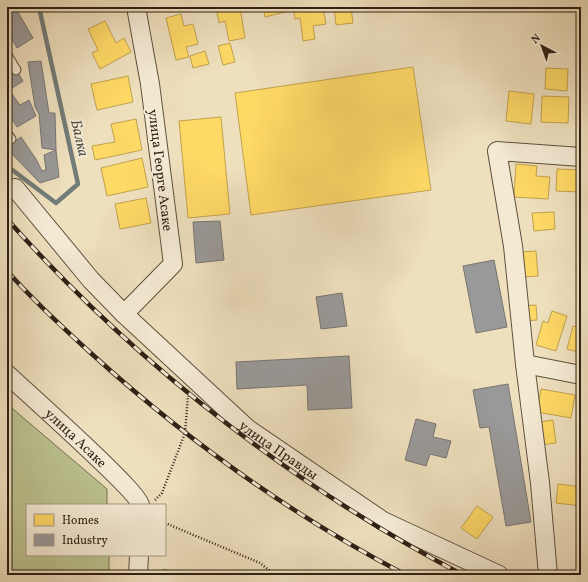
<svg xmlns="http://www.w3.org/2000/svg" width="588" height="582" font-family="Vollkorn,serif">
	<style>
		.green { fill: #bbc18f; stroke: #747052 }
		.homes { fill: #ffd966; stroke: #c0a24e }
		.industry { fill: #999; stroke: #797571 }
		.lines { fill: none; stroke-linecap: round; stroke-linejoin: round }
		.stream { stroke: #727c79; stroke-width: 4.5 }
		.service-casing { stroke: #5e503f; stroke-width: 11 }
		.minor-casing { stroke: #5e503f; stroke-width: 20 }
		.path { stroke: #2e2015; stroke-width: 2.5; stroke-dasharray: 1 2; stroke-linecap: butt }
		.service { stroke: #f4ead4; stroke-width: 9 }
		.minor { stroke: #f4ead4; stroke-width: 18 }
		.rail-casing { stroke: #2e2015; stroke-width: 4.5 }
		.rail { stroke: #f4ead4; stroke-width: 3; stroke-dasharray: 9; stroke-linecap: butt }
		.labels { text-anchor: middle; stroke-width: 4; stroke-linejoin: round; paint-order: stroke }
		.street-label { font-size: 14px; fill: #2e2015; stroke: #f4ead4 }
		.water-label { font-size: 15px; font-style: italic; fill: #504e47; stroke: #f4ead4 }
	</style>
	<rect width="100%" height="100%" fill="#eedfbd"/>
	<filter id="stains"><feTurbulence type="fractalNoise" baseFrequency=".005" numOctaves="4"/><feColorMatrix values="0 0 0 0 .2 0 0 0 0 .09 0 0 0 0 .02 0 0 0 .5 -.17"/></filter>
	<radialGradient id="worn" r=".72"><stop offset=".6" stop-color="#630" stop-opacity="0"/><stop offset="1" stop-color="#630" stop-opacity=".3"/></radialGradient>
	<path class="green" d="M7,404l100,85v16h-80v50h82v17l-64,3h-38z"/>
	<g class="homes">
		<path d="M216,7h24l5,31 -16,3 -4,-20 -6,2z"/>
		<path d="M263,7h25l1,4 -24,6z"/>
		<path d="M293,7h30l3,17 -13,2 2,13 -12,2 -3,-23 -5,1z"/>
		<path d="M334,7h17l2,16 -17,2z"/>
		<path d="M181,14l3,12 9,-2 5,20 -12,3 3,10 -13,3 -10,-42z"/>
		<path d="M105,21l11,22 8,-5 7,14 -31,17 -8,-16 6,-3 -10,-21z"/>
		<path d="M230,43l5,19 -12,3 -5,-19z"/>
		<path d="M205,51l4,13 -16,4 -3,-12z"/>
		<path d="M413,67l18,123 -180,25 -16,-122z"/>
		<path d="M546,68l22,1 -1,22 -22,-2z"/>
		<path d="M128,76l5,26 -36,8 -6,-26z"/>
		<path d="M509,91l25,3 -3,30 -25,-3z"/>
		<path d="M542,96l27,1 -1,26 -27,-1z"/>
		<path d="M581,105v20h-2z"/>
		<path d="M221,117l9,97 -42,4 -9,-97z"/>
		<path d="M136,119l6,31 -47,10 -3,-14 23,-4 -4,-18z"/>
		<path d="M142,158l6,29 -41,9 -6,-28z"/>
		<path d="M516,164l21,2 -1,10 14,1 -2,22 -34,-2z"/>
		<path d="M557,169l24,1v22l-25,-1z"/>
		<path d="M146,198l5,25 -31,6 -5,-25z"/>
		<path d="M554,212l1,17 -21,2 -2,-18z"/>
		<path d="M536,251l2,25 -16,1 -2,-25z"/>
		<path d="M536,305l1,15 -14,1 -2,-15z"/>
		<path d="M552,311l15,5 -11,35 -20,-6 7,-24 5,2z"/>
		<path d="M573,326l8,2v25l-14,-4z"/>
		<path d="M541,389l34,6 -4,23 -34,-6z"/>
		<path d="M553,420l3,23 -15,2 -2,-23z"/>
		<path d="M558,484l23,3v19l-25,-3z"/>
		<path d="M477,506l16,11 -16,22 -16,-11z"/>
		<path d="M163,569l21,5v1h-22z"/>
	</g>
	<g class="industry">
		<path d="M7,7h8l18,31 -16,10 -10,-18z"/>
		<path d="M7,55l16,26 -14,9 11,15 9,-5 7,16 -19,11 -10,-15z"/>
		<path d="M41,61l8,52h6l1,37 -14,-2 -3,-34 -4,-7 -7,-45z"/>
		<path d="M21,137l15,22 6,12 4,-1 -2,-15 12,-5 3,27 -19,6 -29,-30 -4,2v-14l3,4z"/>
		<path d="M220,221l4,39 -28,3 -3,-41z"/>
		<path d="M494,260l13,67 -31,6 -13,-67z"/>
		<path d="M342,293l5,33 -26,3 -5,-32z"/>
		<path d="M349,356l3,52 -44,2 -1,-25 -70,4 -1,-27z"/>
		<path d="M508,384l23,138 -25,4 -17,-99 -9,1 -7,-38z"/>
		<path d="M416,419l20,5 -3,13 18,4 -5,17 -16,-4 -4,12 -21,-6z"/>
	</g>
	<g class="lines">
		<path class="stream" d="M7,174l4,-5 45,34 22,-19 -39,-177"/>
		<g class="service-casing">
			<g id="service">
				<path d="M7,55l9,15"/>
				<path d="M7,134l4,5"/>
			</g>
		</g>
		<g class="minor-casing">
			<g id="minor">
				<path id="s1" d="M15,188l76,92 33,34 124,115 135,92 116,54"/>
				<path d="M124,314l49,-50 -23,-180 -14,-77"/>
				<path d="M525,364l56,11"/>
				<path id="s2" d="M7,374c18,17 131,117 133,131"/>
				<path d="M138,575l1,-20"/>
				<path d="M548,575l-8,-92 -15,-119 -12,-118 -16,-95 84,6"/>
			</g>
		</g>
		<g class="path">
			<path d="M155,500l7,-7 23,-60 3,-37"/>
			<path d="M165,523l95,40 15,12"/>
		</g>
		<use href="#service" class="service"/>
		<use href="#minor" class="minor"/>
		<g class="rail-casing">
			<g id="rail">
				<path d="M7,219c130,146 284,265 456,356"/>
				<path d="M7,271c27,30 56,57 86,84 95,86 200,161 313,220"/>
			</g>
		</g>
		<use href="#rail" class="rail"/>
	</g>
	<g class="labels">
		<g class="street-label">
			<text transform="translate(161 170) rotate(83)" y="5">улица Георге Асаке</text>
			<text dy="5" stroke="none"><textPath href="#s2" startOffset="94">улица Асаке</textPath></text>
			<text dy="5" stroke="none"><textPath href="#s1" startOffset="373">улица Правды</textPath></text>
		</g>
		<g class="water-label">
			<text transform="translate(80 138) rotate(77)" y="5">Балка</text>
		</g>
	</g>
	<rect width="588" height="582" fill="none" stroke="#eedfbd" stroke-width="24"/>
	<rect x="8" y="8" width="572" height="566" fill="none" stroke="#2e2015" stroke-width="2"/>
	<rect x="12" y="12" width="564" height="558" fill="none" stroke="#2e2015"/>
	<rect x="26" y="504" width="140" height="52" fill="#f4ead4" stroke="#a59988"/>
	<rect x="34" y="514" width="20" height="12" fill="#ffd966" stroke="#a59988"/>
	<text x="62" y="524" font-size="12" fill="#2e2015">Homes</text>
	<rect x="34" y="534" width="20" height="12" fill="#999999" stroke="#a59988"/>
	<text x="62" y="544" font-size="12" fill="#2e2015">Industry</text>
	<g transform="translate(542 46) rotate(319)" stroke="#f4ead4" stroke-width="3" paint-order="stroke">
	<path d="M0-3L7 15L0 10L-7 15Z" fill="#2e2015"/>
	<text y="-6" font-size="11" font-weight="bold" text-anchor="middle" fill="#2e2015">N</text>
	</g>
	<rect width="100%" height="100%" filter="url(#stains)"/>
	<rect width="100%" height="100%" fill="url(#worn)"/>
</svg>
